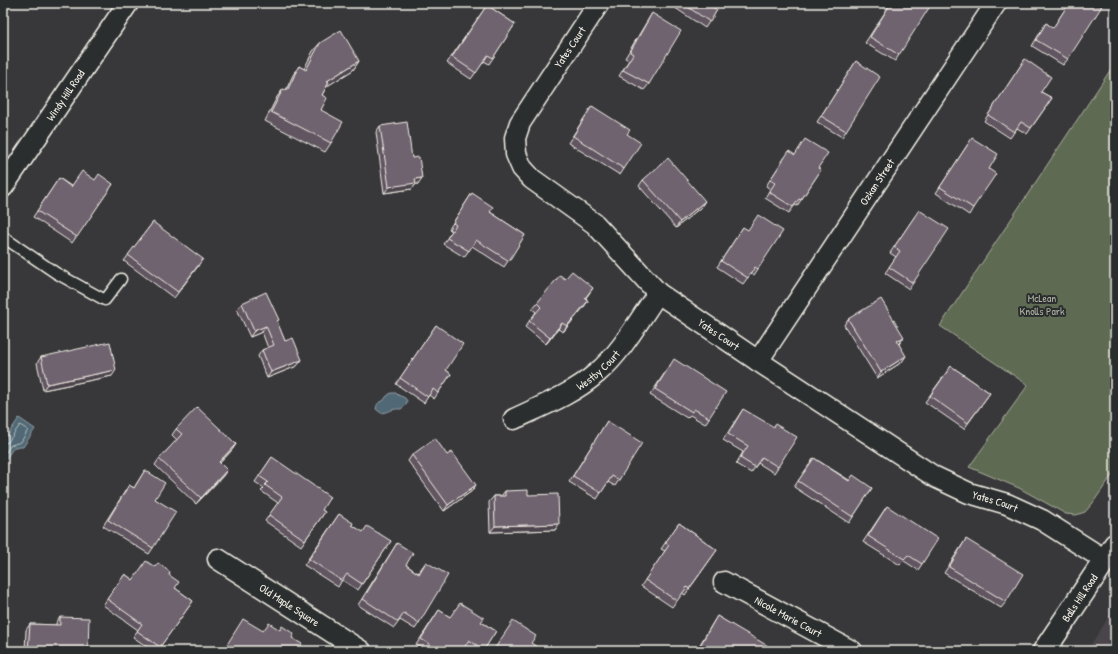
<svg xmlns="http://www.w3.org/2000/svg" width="1118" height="654" font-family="'Patrick Hand',sans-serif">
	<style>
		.built { fill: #49454b }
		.green { fill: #5f6b52; stroke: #aaae9d }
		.water { fill: #516976; stroke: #929fa4 }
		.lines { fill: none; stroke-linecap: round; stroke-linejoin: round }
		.shore { stroke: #b3bbba; stroke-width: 1 }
		.service-casing { stroke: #f4f1e8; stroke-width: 13 }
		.minor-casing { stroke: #f4f1e8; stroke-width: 23 }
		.tertiary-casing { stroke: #f4f1e8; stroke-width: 25 }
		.service { stroke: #2a2d2e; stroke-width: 10 }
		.minor { stroke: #2a2d2e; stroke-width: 20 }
		.tertiary { stroke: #2a2d2e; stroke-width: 22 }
		.wall { fill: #605560; stroke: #f4f1e8 }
		.shaded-wall { fill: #4e454e; stroke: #f4f1e8 }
		.building { fill: #706370; stroke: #f4f1e8 }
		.labels { text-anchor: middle; stroke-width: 4; stroke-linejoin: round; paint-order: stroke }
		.street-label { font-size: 11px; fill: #f4f1e8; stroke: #2a2d2e }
		.park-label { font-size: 11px; fill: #b1b5a4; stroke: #2a2d2e }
	</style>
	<rect width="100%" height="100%" fill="#38383b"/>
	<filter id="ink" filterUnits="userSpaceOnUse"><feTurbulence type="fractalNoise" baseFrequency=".025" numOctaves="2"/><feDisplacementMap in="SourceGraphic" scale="8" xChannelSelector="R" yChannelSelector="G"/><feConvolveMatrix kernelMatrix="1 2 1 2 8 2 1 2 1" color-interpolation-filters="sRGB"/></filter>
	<g filter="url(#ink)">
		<path class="built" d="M1115,607v44h-28z"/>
		<path class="green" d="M1115,63v408l-23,33 -7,8 -9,3 -10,-1 -47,-26 -50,-21 59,-82 -88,-59z"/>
		<g class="water">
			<path d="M391,393h5l2,2 7,3 2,3 -1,4 -5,4c-10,-1 -12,4 -20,4l-5,-4c1,-5 2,-7 7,-8l4,-5z"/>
			<path d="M19,418l16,11 -12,18h-9l-11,16v-21z"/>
		</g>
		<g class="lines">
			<path class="shore" d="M3,444l5,-2 12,-17 8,5 -7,12 -10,3 -8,11"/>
			<g class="service-casing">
				<path id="service" d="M3,237l53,36 49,27 16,-21"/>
			</g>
			<g class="minor-casing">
				<g id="minor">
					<path id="s1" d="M599,3l-79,120 -5,15 1,16 6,14 10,11 63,45 63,69 100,68 177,116 34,16 38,11 35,16 63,40"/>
					<path id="s2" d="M3,187l125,-184"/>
					<path id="s3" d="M758,361l238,-358"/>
					<path id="s4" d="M514,419c28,-13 59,-25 83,-46 25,-21 42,-53 61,-80"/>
					<path id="s5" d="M218,559l143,92"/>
					<path id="s6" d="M724,582l128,69"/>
				</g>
			</g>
			<g class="tertiary-casing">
				<g id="tertiary">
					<path id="s7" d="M1044,651l71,-106"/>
				</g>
			</g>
			<use href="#service" class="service"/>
			<use href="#minor" class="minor"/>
			<use href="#tertiary" class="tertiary"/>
		</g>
		<g class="wall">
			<path d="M520,3h6l-2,3z"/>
			<path d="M668,3h44l-1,3 6,4 -12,18z"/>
			<path d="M891,3l8,52 -4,6 -30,-18z"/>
			<path d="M1069,3h27l-28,56 -5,6 -31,-19 14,-23 7,5z"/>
			<path d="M487,5l28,19 -26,40 -5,-3 -13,18 -24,-16z"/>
			<path d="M652,13l-3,71 -5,6 -25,-14 10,-16 -4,-2z"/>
			<path d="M320,43l39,18 -6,9 -26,16 -5,9 -1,15 10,33 -6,9 -60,-31 12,-24 6,-8 3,1 7,-15 6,-9 5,3 9,-18z"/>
			<path d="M1025,59l16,33 11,6 -25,36 -10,-6 -7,10 -26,-17z"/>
			<path d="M856,61l-10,70 -4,6 -25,-15z"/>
			<path d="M592,106l35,28 -3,35 -4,6 -52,-32z"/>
			<path d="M380,126l32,32 6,26h-2l-4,5 -28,4 -8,-61z"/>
			<path d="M968,144l21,25 -16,39 -4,7 -33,-22z"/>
			<path d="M794,155l27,15 -24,36 -2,-1 -6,8 -24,-15 5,-9 -4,-3 19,-29z"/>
			<path d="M59,178l12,8 24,-6 18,4 -41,59 -39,-26z"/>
			<path d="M643,180l58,27 -25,21 -37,-42z"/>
			<path d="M472,193l18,19 35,23 -21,32 -32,-21 -8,11 -21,-13 9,-13 -3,-2z"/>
			<path d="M915,216l-2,67 -4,6 -24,-16 11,-16 -6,-4z"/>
			<path d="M153,222l46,43 -25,33 -50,-37z"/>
			<path d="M743,227l15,42 -4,6 -3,-2 -8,11 -26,-17z"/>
			<path d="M565,279l28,9 -7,10 2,3 -25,31 -5,-3 -12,15 -21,-17 11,-15 -4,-3 5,-6z"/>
			<path d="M242,303l35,20 8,18 12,25 -30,12 -9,-22 4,-6 6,-2 -6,-16 -12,5 -13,-28z"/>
			<path d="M848,319l52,24 -1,1 3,18 -25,16 -33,-53z"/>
			<path d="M436,325l10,45 5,4 -17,25 -5,-4 -5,8 -28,-19z"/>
			<path d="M41,357l71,19 -69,14 -6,-27z"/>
			<path d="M670,365l39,53 -4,6 -15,-9 -3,3 -37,-23z"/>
			<path d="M951,366l39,27 -26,36 -39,-27z"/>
			<path d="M743,409l35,58 -4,6 -16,-10 -7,10 -15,-9 7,-12 -20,-12z"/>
			<path d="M607,421l12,59 -4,6 -7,-4 -11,17 -28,-17z"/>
			<path d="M176,429l60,15 -4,6 -12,13 3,13 -27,28 -41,-39 4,-6 18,-19 -5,-5z"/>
			<path d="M412,455h35l25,36 -28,20 -36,-50z"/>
			<path d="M272,457l50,53 3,2 -24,34 -36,-25 13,-18 -17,-12 3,-3 -9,-6z"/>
			<path d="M814,458l35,22 23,8 -23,35 -55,-36z"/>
			<path d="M145,470l10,29 -2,49 -4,6 -46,-28 26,-41 5,3z"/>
			<path d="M505,491l23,4 31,29 -4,6 -65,2 -1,-30 5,-6h7z"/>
			<path d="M887,506l35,58 -4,6 -14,-9 -4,4 -37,-23z"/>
			<path d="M339,514l13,11 10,7 29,9 -33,49 -16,-10 -4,7 -34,-22z"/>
			<path d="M679,523l38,27 -32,45 -3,-2 -10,14 -31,-21 24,-35 -4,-2z"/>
			<path d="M966,539l40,63 -5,6 -57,-35z"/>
			<path d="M397,543l9,22 12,8 8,-11 -7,61 -4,6 -15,-9 -6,8 -36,-23z"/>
			<path d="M155,567l20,21 18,13 -36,50h-4l-20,-14 5,-7 -35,-25 22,-31 8,6z"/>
			<path d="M439,610l11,7 31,5 15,9 -13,20h-11l-7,-4 -3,4h-35l-11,-6z"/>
			<path d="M717,616l55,35h-76z"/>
			<path d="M60,617l28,34h-63l1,-21 4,-6 26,1v-2z"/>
		</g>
		<g class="shaded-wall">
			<path d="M359,61l-6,9 -32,20 6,-9z"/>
			<path d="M422,178l-4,6h-2l-4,5 -28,4 5,-6 26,-8z"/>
			<path d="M705,201l-4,6 -25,21 4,-6z"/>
			<path d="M588,301l-4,6 -21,25 4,-6z"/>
			<path d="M562,323l-4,6 -12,15 4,-6z"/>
			<path d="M266,326l-4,6 -12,5 4,-6z"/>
			<path d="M904,337l-4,6 -7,4 4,-6z"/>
			<path d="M906,356l-4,6 -25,16 4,-6z"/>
			<path d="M302,360l-5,6 -30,12 4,-6z"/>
			<path d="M116,370l-4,6 -69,14 4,-6z"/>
			<path d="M236,444l-4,6 -17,18 4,-6z"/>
			<path d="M227,470l-4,6 -27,28 5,-6z"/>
			<path d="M476,485l-4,6 -28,20 4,-6z"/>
			<path d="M559,524l-4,6 -65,2 5,-6z"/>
		</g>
		<g class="building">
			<path d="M682,3h30l-1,3 6,4 -7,12z"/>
			<path d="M891,3h41l-33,52 -29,-18z"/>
			<path d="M1069,3h27l6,3 -34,53 -32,-19 10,-17 7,5z"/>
			<path d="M487,5l28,19 -22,34 -5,-3 -12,18 -24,-16z"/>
			<path d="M652,13l29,18 -32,53 -26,-14 10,-16 -3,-2z"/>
			<path d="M341,30l18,31 -32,20 2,1 -7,13 5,3 -6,12 22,12 -12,21 -60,-31 12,-23 4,2 12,-25 7,4 14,-27z"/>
			<path d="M1025,59l26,18 -10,15 11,6 -21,30 -10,-6 -7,10 -26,-17z"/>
			<path d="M856,61l24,16 -34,54 -25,-15z"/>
			<path d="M592,106l38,24 -3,4 14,9 -17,26 -51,-33z"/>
			<path d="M407,122l5,36 7,-1 3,21 -7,1 1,4 -27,4 -9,-61z"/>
			<path d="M972,138l26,16 -9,15 7,5 -23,34 -33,-21z"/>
			<path d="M805,139l23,14 -10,15 3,2 -20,30 -2,-1 -6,8 -24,-15 6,-9 -5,-3 19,-29 6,4z"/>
			<path d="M668,158l37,43 -25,21 -37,-42z"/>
			<path d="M82,171l13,9 4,-6 14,10 -36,53 -40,-26 22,-33 12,9z"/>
			<path d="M472,193l21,14 -3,5 35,23 -16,26 -33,-21 -7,11 -22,-13 9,-13 -3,-2z"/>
			<path d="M919,210l30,19 -36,54 -24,-16 11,-16 -6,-4z"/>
			<path d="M758,215l25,16 -25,38 -3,-2 -7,11 -27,-17 22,-34 5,3z"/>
			<path d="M153,222l50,37 -25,33 -50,-37z"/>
			<path d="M572,271l21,17 -8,10 3,3 -21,25 -5,-3 -12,15 -21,-17 12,-14 -4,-4 23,-28 5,4z"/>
			<path d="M266,292l13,28 -2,1 8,20 8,-3 9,22 -31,12 -9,-22 12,-5 -8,-19 -12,5 -12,-28z"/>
			<path d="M881,299l23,38 -7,4 9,15 -25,16 -33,-53z"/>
			<path d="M436,325l27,19 -17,26 5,4 -13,19 -5,-4 -5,8 -28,-19z"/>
			<path d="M110,342l6,28 -69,14 -6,-27z"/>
			<path d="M674,359l52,33 -17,26 -15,-9 -2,3 -37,-23z"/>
			<path d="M951,366l39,27 -22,30 -38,-27z"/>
			<path d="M197,407l39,37 -17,18 8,8 -26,28 -42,-39 23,-25 -6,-5z"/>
			<path d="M743,409l31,18 1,-3 22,13 -19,30 -16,-10 -7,10 -15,-9 8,-12 -20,-12z"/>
			<path d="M607,421l35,22 -23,37 -7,-4 -11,17 -28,-17z"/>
			<path d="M435,438l12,17 5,-3 24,33 -28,20 -36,-50z"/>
			<path d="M272,457l58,40 -8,13 3,2 -20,28 -36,-25 13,-18 -17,-12 3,-3 -9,-6z"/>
			<path d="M814,458l35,23 4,-6 19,13 -19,29 -55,-36z"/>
			<path d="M145,470l20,13 -10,16 21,13 -23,36 -45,-28 21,-35 5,3z"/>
			<path d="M528,490v5l30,-1 1,30 -64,2 -1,-30h11v-5z"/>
			<path d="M887,506l51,33 -16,25 -14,-9 -4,4 -36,-23z"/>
			<path d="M339,514l14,9 -1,2 11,7 4,-6 24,15 -29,43 -15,-10 -5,7 -33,-22z"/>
			<path d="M679,523l38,27 -28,39 -2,-2 -10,14 -32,-21 24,-35 -4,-2z"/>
			<path d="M966,539l57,35 -17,28 -57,-35z"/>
			<path d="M397,543l16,10 -7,12 13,9 7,-12 22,13 -29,48 -15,-10 -6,9 -35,-23z"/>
			<path d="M146,561l9,6 3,-4 12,9 -1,3 10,7 -4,6 18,13 -33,46 -23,-16 5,-7 -35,-25 18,-25 8,6z"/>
			<path d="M460,603l24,15 -3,4 15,9 -12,19 -15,-10 -7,11h-22l-19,-12 18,-29 11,7z"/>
			<path d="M717,616l56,33 -1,2h-70l-4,-2z"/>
			<path d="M60,617l29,1 -1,33h-60l2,-27 30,1z"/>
			<path d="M243,619l20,12 6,-8 11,7 2,-4 12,8 -2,4 10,6 -4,7h-75z"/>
			<path d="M513,621l23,15 -5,7 12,8h-50z"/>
		</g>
	</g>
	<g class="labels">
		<g class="street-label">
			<text transform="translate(570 47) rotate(-56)" y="4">Yates Court</text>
			<text dy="4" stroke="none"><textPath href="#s2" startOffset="111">Windy Hill Road</textPath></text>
			<text dy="4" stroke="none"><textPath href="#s3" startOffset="215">Ozkan Street</textPath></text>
			<text dy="4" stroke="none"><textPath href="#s1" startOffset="450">Yates Court</textPath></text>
			<text dy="4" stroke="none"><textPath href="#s4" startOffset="98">Westby Court</textPath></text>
			<text dy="4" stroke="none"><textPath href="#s1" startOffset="774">Yates Court</textPath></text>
			<text dy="4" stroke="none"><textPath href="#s7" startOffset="64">Balls Hill Road</textPath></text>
			<text dy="4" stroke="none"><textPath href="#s5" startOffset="85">Old Maple Square</textPath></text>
			<text dy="4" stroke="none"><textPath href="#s6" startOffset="73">Nicole Marie Court</textPath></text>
		</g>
		<g class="park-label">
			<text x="1042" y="302">McLean<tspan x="1042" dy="13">Knolls Park</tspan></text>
		</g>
	</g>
	<rect width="1118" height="654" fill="none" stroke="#2a2d2e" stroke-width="16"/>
	<rect x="8" y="8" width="1102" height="638" fill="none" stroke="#f4f1e8" stroke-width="1.5" filter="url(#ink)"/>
</svg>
